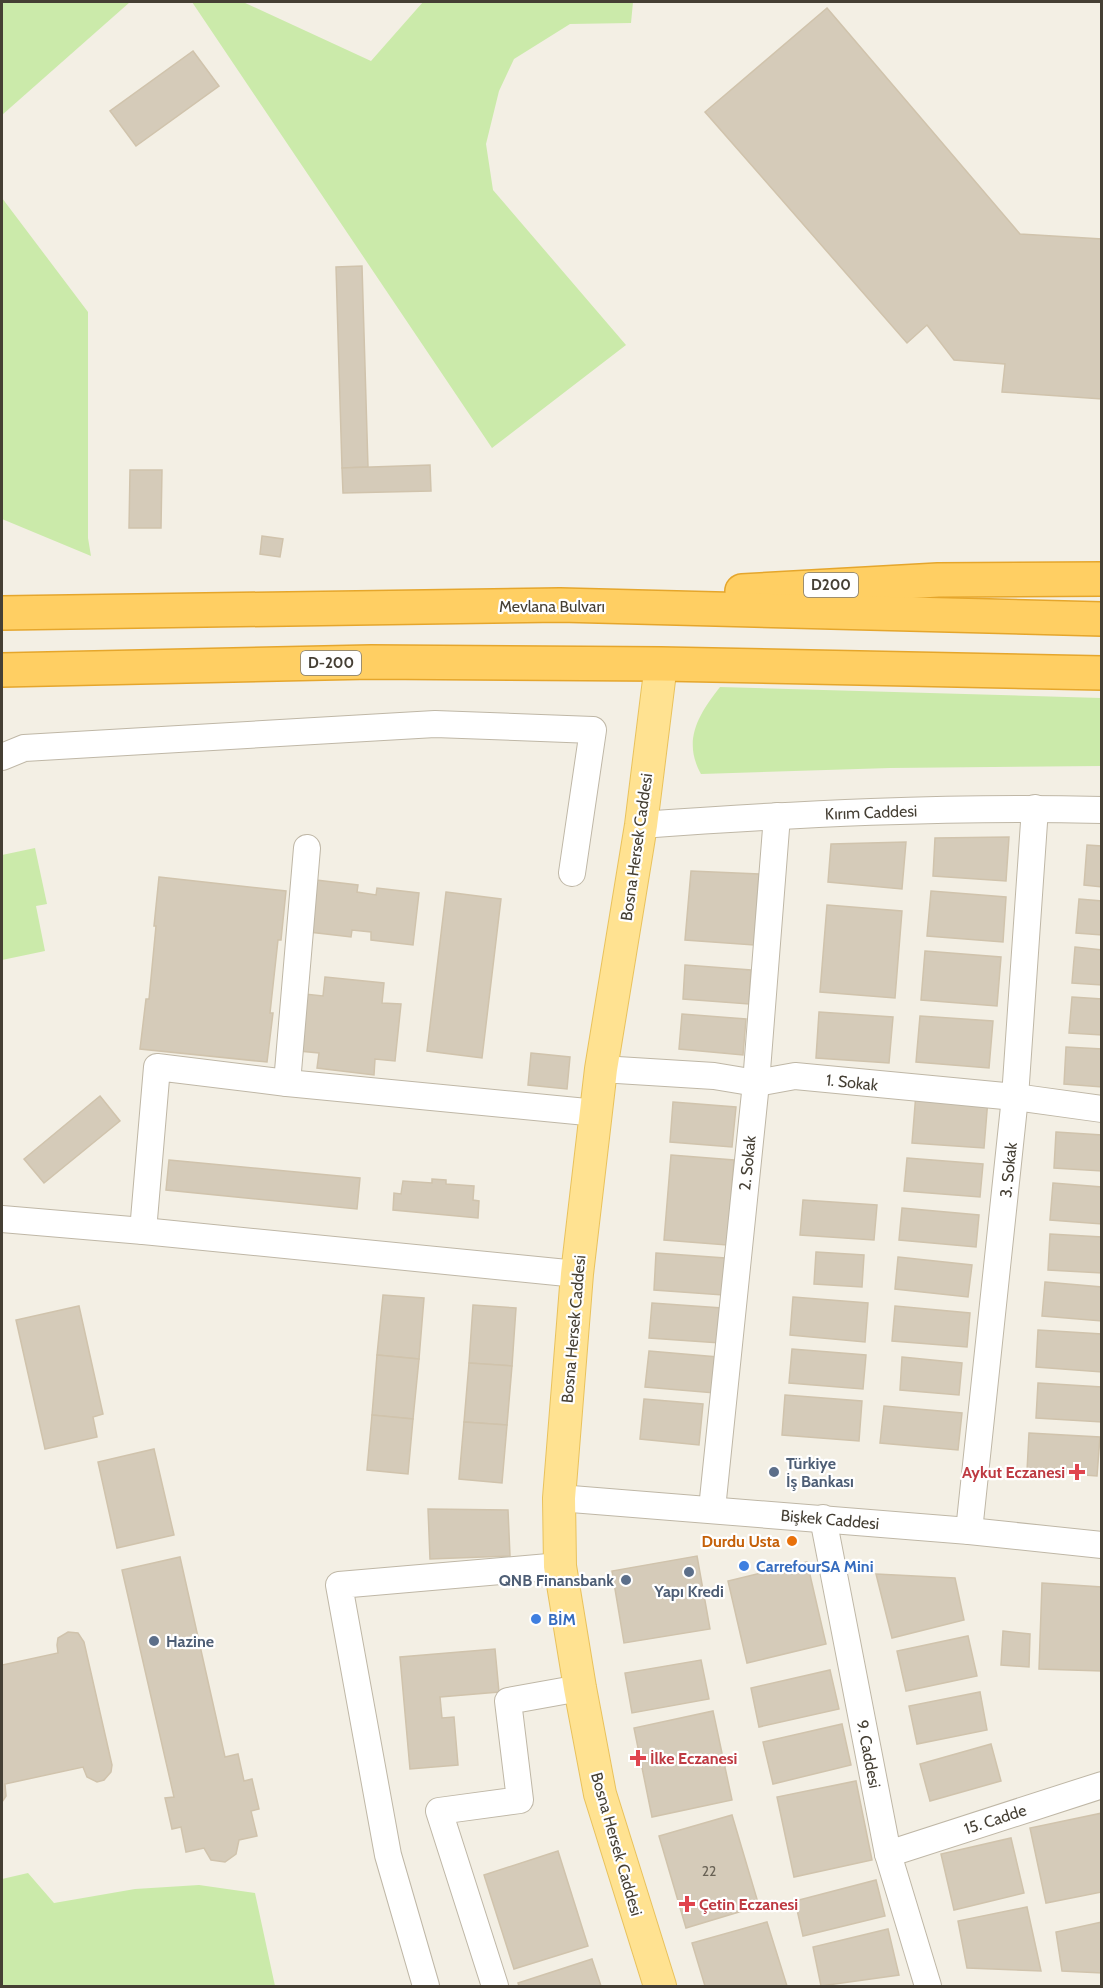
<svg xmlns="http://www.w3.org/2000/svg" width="1103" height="1988" font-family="Cabin,sans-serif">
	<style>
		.green { fill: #cbeaaa }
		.building { fill: #d5cbb9; stroke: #d0c3ac; stroke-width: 1.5 }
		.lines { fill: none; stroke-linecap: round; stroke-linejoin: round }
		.minor-casing { stroke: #bfb7a6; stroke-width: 28 }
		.major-casing { stroke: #e9c25c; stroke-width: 34 }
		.highway-casing { stroke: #e5a62c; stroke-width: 36 }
		.minor { stroke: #fff; stroke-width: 26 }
		.major { stroke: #ffe291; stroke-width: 32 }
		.highway { stroke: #ffcf63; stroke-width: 33 }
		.service-dot { fill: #5c6f8a; stroke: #fff; stroke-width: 2 }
		.health-dot { fill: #e0444e; stroke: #fff; stroke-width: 2 }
		.food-dot { fill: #e8710a; stroke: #fff; stroke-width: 2 }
		.shop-dot { fill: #3f7fe0; stroke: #fff; stroke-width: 2 }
		.labels { text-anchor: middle; stroke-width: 4.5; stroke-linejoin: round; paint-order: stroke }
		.number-label { font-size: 14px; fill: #696255 }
		.shield { fill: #fff; stroke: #7d7971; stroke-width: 1.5 }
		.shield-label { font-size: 15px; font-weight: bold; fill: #453f34 }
		.street-label { font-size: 16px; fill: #453f34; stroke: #fff }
		.service-label { font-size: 16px; font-weight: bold; fill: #4e5e75; stroke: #fff; text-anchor: start }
		.health-label { font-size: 16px; font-weight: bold; fill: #be3a42; stroke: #fff; text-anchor: start }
		.food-label { font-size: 16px; font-weight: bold; fill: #c56008; stroke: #fff; text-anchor: end }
		.shop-label { font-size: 16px; font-weight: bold; fill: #366cbe; stroke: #fff; text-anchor: start }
	</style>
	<rect width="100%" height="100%" fill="#f3efe4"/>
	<g class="green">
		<path d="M2,2h128l-128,113z"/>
		<path d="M192,2h51l128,59 52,-59h210l-2,21 -61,1 -56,35 -15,32 -13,53 7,46 133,155 -134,103z"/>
		<path d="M2,198l86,114v226l3,18 -89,-37z"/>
		<path d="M720,687l381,11v68l-211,2 -189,6c-19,-34 -2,-60 19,-87z"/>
		<path d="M35,848l12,56 -11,2 9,45 -43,9v-105z"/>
		<path d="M28,1873l26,30 81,-14 64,-4 56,8 20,93h-273v-107z"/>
	</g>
	<g class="building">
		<path d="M827,8l193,226 82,5v160l-100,-7 3,-28 -51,-4 -27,-35 -20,18 -202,-231z"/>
		<path d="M193,51l26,35 -83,60 -26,-35z"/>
		<path d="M362,266l6,201 -26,1 -6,-201z"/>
		<path d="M430,465l1,26 -88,2 -1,-25z"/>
		<path d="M130,470h32l-1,58h-32z"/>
		<path d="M262,536l21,3 -3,18 -20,-3z"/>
		<path d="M1009,837l-3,44 -73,-5 2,-38z"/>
		<path d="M906,842l-4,47 -74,-7 3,-38z"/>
		<path d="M1087,845l15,1v41l-18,-2z"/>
		<path d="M691,871l68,3 -5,71 -69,-5z"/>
		<path d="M159,877l127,14 -5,49h-3l-8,73h3l-6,49 -127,-13 6,-50h3l7,-73h-2z"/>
		<path d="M316,880l42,5 -1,7 19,3 1,-7 42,5 -6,52 -42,-5v-8l-19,-2 -1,7 -42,-5z"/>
		<path d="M931,891l75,6 -3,45 -76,-6z"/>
		<path d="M446,892l55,7 -19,159 -55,-7z"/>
		<path d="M1079,899l23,2v34l-26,-2z"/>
		<path d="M827,905l75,6 -7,87 -75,-6z"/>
		<path d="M1075,947l27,3v35l-30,-2z"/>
		<path d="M925,951l76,6 -4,49 -76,-6z"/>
		<path d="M685,965l66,5 -2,34 -66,-5z"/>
		<path d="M325,977l59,6 -2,20 19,1 -6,57 -20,-2 -1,16 -57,-7 2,-15 -20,-2 6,-57 18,2z"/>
		<path d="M1072,997l30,2v36l-33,-2z"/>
		<path d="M819,1012l74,5 -4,46 -73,-5z"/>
		<path d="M682,1014l64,5 -3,36 -64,-6z"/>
		<path d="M920,1016l73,5 -4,47 -73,-6z"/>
		<path d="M1066,1047l36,2v38l-38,-3z"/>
		<path d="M531,1053l39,4 -3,32 -39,-4z"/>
		<path d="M916,1093l72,6 -4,49 -72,-5z"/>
		<path d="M100,1096l20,25 -76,62 -20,-24z"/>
		<path d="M673,1102l63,5 -4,40 -62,-5z"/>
		<path d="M1056,1132l46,3v36l-48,-3z"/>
		<path d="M671,1155l63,5 -7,85 -63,-5z"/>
		<path d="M907,1158l76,6 -3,33 -76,-6z"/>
		<path d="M169,1160l191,18 -3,31 -191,-19z"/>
		<path d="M432,1179l14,1v4l28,2 -1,14 6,1 -1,17 -85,-8 1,-17 7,1 2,-13 29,2z"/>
		<path d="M1053,1183l49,4v37l-52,-4z"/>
		<path d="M803,1200l74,5 -3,35 -74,-5z"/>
		<path d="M902,1208l77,7 -3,32 -77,-7z"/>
		<path d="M1050,1234l52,3v36l-54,-3z"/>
		<path d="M816,1252l48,3 -2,32 -48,-3z"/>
		<path d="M656,1253l69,5 -2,37 -69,-5z"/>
		<path d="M898,1257l74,8 -4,32 -73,-8z"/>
		<path d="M1045,1282l57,5v34l-60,-5z"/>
		<path d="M383,1295l41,3 -5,61 -42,-4z"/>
		<path d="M793,1297l75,6 -3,39 -75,-7z"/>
		<path d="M652,1303l70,5 -2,35 -71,-5z"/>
		<path d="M473,1305l43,3 -4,58 -43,-3z"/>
		<path d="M79,1306l24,108 -10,3 4,20 -52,12 -29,-129z"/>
		<path d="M895,1306l75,7 -3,34 -75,-6z"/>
		<path d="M1038,1330l64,4v38l-66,-5z"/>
		<path d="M792,1349l74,6 -3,34 -74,-6z"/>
		<path d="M649,1351l69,6 -3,36 -70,-6z"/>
		<path d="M377,1355l42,4 -6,60 -41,-4z"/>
		<path d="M902,1357l60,6 -3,32 -59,-5z"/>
		<path d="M469,1363l43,3 -5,59 -43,-3z"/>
		<path d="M1038,1383l64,4v35l-66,-4z"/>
		<path d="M785,1395l77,6 -3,40 -77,-6z"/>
		<path d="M644,1399l59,5 -4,41 -59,-6z"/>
		<path d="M884,1406l78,7 -4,37 -78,-7z"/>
		<path d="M372,1415l41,4 -5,55 -41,-4z"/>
		<path d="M464,1422l43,3 -5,58 -43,-4z"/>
		<path d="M1029,1433l71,4 -3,39 -70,-5z"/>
		<path d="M154,1449l20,86 -57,13 -19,-86z"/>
		<path d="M428,1509l80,1 2,46 -80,3z"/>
		<path d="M697,1556l13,73 -86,14 -12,-72z"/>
		<path d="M180,1557l45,200 13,-3 6,27 8,-2 7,30 -8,2 6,25 -18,4 -3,14 -11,8 -14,-2 -7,-12 -18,4 -5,-25 -9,2 -7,-31 9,-1 -52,-227z"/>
		<path d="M807,1562l19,82 -79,19 -19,-82z"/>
		<path d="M876,1574l79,4 9,42 -72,18z"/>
		<path d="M1042,1583l60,4v84l-63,-2z"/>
		<path d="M1003,1631l27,3 -1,33 -28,-2z"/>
		<path d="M68,1632l10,1 6,9 28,123 -1,7 -7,8 -7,2 -10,-5 -4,-10 -78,17 1,12 -4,6v-137l56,-12 -1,-8 1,-7z"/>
		<path d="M968,1636l9,40 -71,15 -9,-40z"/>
		<path d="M495,1649l4,43 -59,5 2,21 12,-1 4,48 -48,4 -10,-112z"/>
		<path d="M701,1660l8,39 -77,14 -7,-40z"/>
		<path d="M830,1670l9,39 -80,18 -8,-39z"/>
		<path d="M980,1692l7,38 -70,14 -8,-38z"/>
		<path d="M713,1711l19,89 -80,17 -18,-89z"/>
		<path d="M842,1724l9,41 -78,19 -10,-42z"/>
		<path d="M991,1744l10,37 -71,20 -10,-37z"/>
		<path d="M856,1781l16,79 -78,17 -17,-80z"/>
		<path d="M1102,1813v79l-56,11 -16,-75z"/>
		<path d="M732,1815l27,91 -73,22 -27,-92z"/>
		<path d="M1011,1838l13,55 -70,17 -13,-56z"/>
		<path d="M558,1851l30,95 -74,23 -30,-94z"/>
		<path d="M876,1880l9,36 -82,20 -8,-35z"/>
		<path d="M1027,1907l14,64 -74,-3 -9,-47z"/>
		<path d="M767,1922l20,64h-82l-13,-43z"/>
		<path d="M1102,1922v51l-40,-2 -6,-39z"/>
		<path d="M888,1929l11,46 -78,11 -8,-39z"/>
		<path d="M592,1959l9,27h-82l-1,-3z"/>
	</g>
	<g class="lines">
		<g class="minor-casing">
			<g id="minor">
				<path d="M2,757l22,-9 411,-24 158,6 -21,143"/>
				<path d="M641,825c153,-11 307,-19 461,-15"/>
				<path d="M601,1069l113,7 42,7 39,-7 220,21 87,12"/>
				<path d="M287,1083l20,-235"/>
				<path d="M2,1219l141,12 434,43"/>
				<path d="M143,1231l14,-164 130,16 310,30"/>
				<path d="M559,1498l410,33 133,14"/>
				<path d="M712,1509l44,-426 21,-267"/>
				<path d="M823,1518l65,336 40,132"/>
				<path d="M969,1531l46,-434 20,-289"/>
				<path d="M888,1854l214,-69"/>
				<path d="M426,1986l-38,-131 -49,-270 221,-19"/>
				<path d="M495,1986l-56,-175 81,-11 -12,-99 72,-13"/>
			</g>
		</g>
		<g class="major-casing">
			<path id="major" d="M660,1986l-60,-192 -20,-106 -20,-122 -1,-68 18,-224 24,-205 40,-244 20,-161"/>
		</g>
		<g class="highway-casing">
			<g id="highway">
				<path d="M742,591l196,-11 164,-1"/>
				<path d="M2,613l558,-8 542,14"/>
				<path d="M2,670l369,-8 290,2 441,9"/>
			</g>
		</g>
		<use href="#minor" class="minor"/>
		<use href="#major" class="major"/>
		<use href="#highway" class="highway"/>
	</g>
	<g class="service-dot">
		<circle cx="774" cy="1472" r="6"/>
		<circle cx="689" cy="1572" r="6"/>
		<circle cx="626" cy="1580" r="6"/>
		<circle cx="154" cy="1641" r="6"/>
	</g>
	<g class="health-dot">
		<path d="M1074 1463h6v6h6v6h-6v6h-6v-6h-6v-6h6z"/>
		<path d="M635 1749h6v6h6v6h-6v6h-6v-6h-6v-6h6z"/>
		<path d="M684 1895h6v6h6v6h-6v6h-6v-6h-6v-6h6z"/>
	</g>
	<circle class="food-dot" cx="792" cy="1541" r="6"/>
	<g class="shop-dot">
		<circle cx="744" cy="1566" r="6"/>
		<circle cx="536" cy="1619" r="6"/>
	</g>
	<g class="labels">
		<g class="number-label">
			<text x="709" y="1876">22</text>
		</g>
		<g class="shield">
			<rect x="804" y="573" width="54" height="24" rx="4.5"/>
			<rect x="301" y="651" width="60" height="24" rx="4.5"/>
		</g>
		<g class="shield-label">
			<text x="831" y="590">D200</text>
			<text x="331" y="668">D-200</text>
		</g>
		<g class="street-label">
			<text x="552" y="612">Mevlana Bulvarı</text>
			<text transform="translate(871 812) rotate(-2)" y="6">Kırım Caddesi</text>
			<text transform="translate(636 847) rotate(-82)" y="6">Bosna Hersek Caddesi</text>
			<text transform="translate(852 1082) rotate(6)" y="6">1. Sokak</text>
			<text transform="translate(747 1163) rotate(-84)" y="6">2. Sokak</text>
			<text transform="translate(1008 1170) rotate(-84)" y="6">3. Sokak</text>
			<text transform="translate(573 1329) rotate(-85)" y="6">Bosna Hersek Caddesi</text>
			<text transform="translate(830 1519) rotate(5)" y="6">Bişkek Caddesi</text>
			<text transform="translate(869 1754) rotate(79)" y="6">9. Caddesi</text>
			<text transform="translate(995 1819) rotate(-18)" y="6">15. Cadde</text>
			<text transform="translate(617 1844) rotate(74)" y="6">Bosna Hersek Caddesi</text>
		</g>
		<g class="service-label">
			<text x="786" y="1469">Türkiye<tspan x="786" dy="18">İş Bankası</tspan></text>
			<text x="614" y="1586" text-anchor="end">QNB Finansbank</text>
			<text x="689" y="1597" text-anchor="middle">Yapı Kredi</text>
			<text x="166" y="1647">Hazine</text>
		</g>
		<g class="health-label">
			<text x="1065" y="1478" text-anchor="end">Aykut Eczanesi</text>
			<text x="650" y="1764">İlke Eczanesi</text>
			<text x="699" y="1910">Çetin Eczanesi</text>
		</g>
		<g class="food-label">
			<text x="780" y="1547">Durdu Usta</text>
		</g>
		<g class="shop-label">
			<text x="756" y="1572">CarrefourSA Mini</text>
			<text x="548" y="1625">BİM</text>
		</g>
	</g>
	<rect width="1103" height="1988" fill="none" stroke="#453f34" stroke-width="6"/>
</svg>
